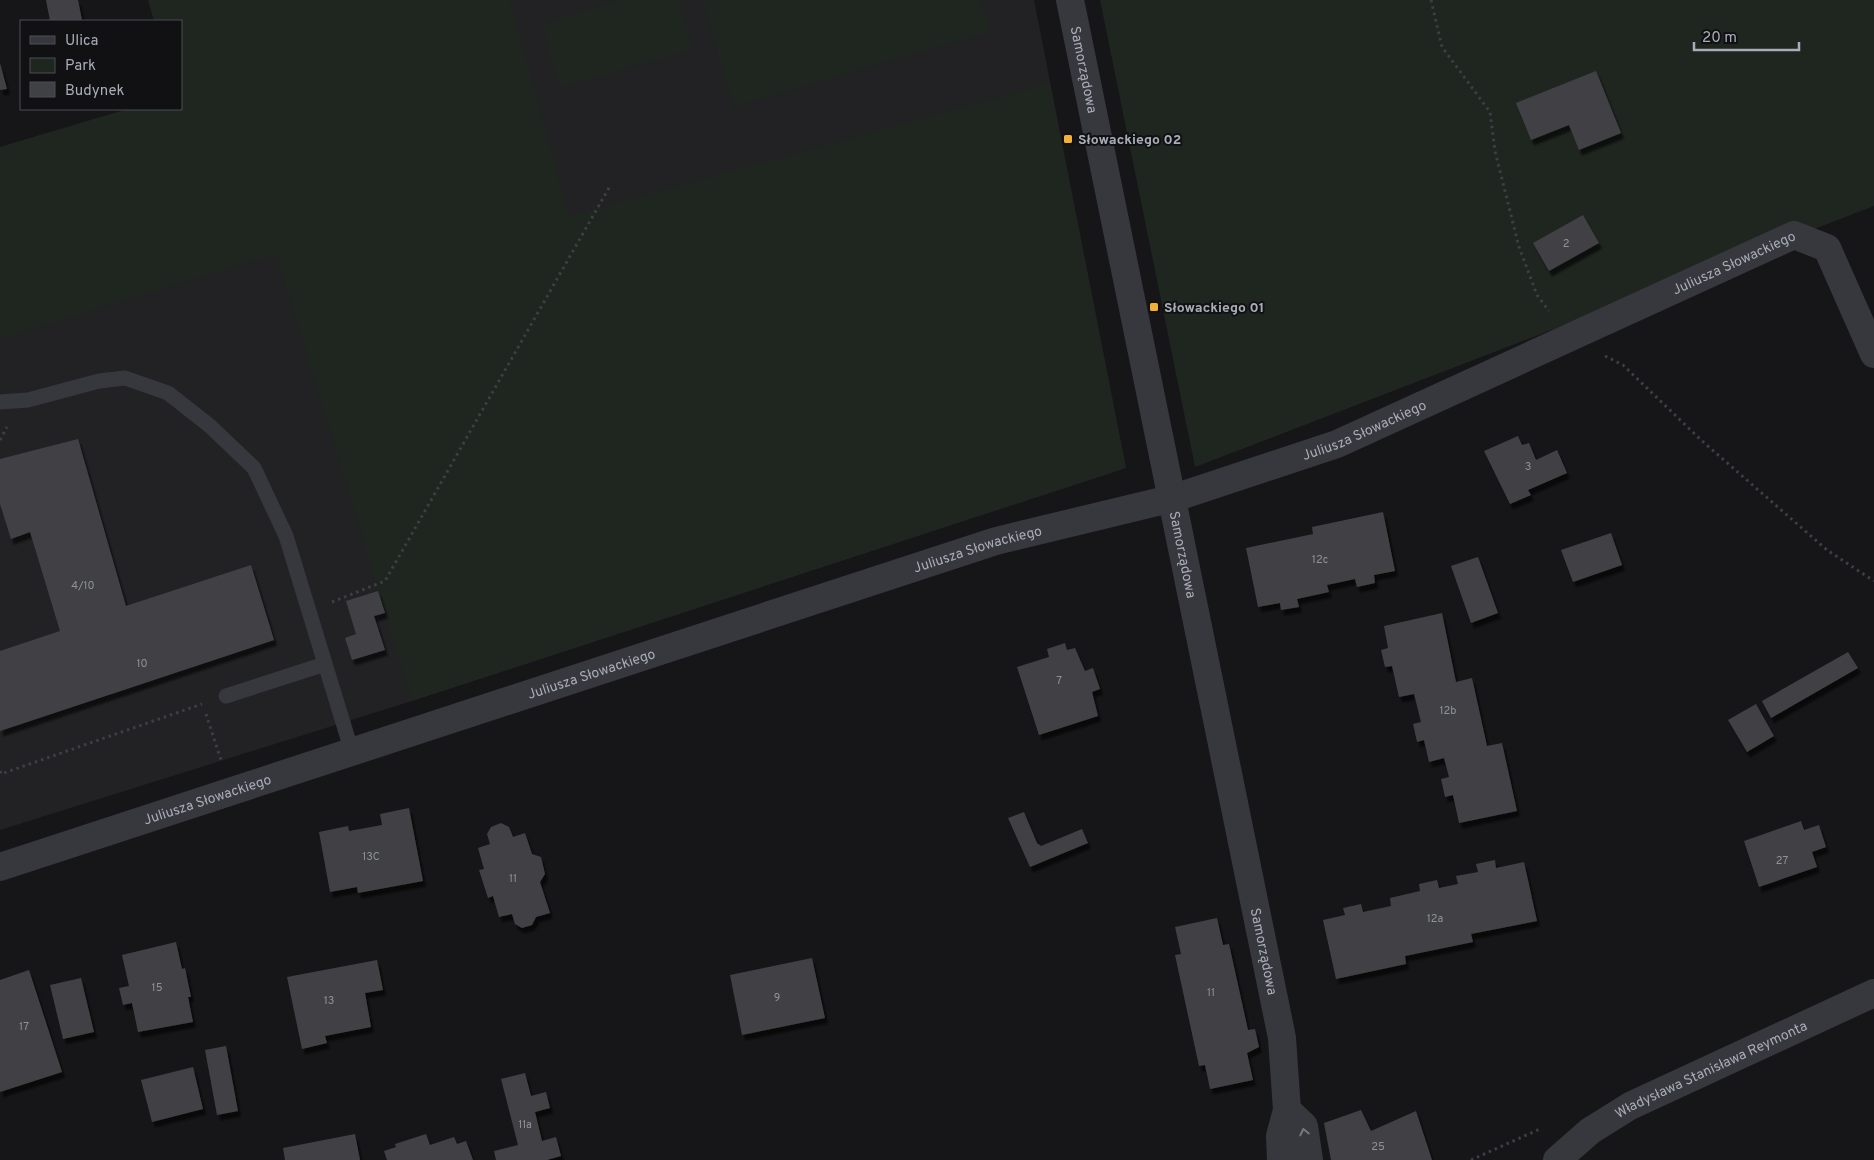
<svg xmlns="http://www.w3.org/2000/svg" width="1874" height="1160" font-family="Overpass,sans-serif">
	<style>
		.built { fill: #222225 }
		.green { fill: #1e261f }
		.building { fill: #404145; filter: url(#shadow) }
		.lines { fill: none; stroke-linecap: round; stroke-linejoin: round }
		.path { stroke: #3d3f44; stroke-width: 3; stroke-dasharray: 2.5 4; stroke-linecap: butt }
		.service { stroke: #37383d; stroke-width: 15 }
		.minor { stroke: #37383d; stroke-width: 28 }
		.tertiary { stroke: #37383d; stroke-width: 28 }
		.oneway { stroke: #757881 }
		.poi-dot { fill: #f2b134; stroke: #111113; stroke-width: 2 }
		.labels { text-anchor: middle; stroke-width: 4; stroke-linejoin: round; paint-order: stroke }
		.number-label { font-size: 11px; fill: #8e929b }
		.street-label { font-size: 14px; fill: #a8adb8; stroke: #111113 }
		.poi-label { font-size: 14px; font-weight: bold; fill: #a8adb8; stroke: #111113; text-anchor: start }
	</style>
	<defs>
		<filter id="shadow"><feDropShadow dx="3" dy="5.5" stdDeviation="1" flood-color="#0009"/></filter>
	</defs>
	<rect width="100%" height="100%" fill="#161618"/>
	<path class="built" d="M487,0h547l92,468 -714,233 -412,129v-683l128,-38h53z"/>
	<g class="green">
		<path d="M148,0h362l59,216 481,-133 76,385 -714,233 -136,-447 -276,85v-192l128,-38h53v-88h-27z"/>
		<path d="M618,0h60l16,49 -135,39 -17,-64z"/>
		<path d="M702,0h279l9,32 -256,75z"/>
		<path d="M1100,0h774v206l-679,261z"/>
	</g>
	<g class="building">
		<path d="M46,0h32l4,20 -32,1z"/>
		<path d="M0,63l7,26 -7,1z"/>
		<path d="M1596,71l25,62 -42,17 -10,-25 -38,15 -15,-37z"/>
		<path d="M1583,215l16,28 -50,28 -16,-28z"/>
		<path d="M1518,436l4,9 7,-2 7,17 21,-10 10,23 -39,17 3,5 -21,9 -26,-53z"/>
		<path d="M78,439l48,167 125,-41 23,75 -274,91v-80l60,-20 -30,-99 -19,7 -11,-35v-45z"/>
		<path d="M1383,512l12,59 -21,4 1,8 -18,4 -2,-8 -28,6 2,7 -32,7 2,8 -18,3 -1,-7 -22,4 -12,-59 67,-14 -1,-7z"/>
		<path d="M1611,533l11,32 -49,17 -12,-32z"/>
		<path d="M1478,557l20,56 -27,10 -20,-57z"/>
		<path d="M378,591l7,22 -11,3 11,34 -33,10 -7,-22 11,-4 -10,-33z"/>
		<path d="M1442,613l14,69 16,-4 15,68 15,-3 15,68 -58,12 -6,-28 -8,2 -4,-18 8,-2 -5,-19 -15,4 -5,-22 -7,2 -4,-18 8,-2 -7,-28 -15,3 -7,-31 -7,1 -4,-17 7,-2 -4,-22z"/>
		<path d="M1065,643l2,7 8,-2 10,23 8,-3 7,21 -8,3 6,24 -59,19 -22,-68 32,-10 -2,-8z"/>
		<path d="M1848,652l10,16 -87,50 -9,-17z"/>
		<path d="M1756,704l18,32 -27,16 -19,-32z"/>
		<path d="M409,808l14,73 -65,12 -1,-6 -27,5 -11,-60 29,-6 1,5 33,-6 -2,-11z"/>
		<path d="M1024,812l13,31 4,3 41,-17 6,14 -58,24 -22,-49z"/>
		<path d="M1801,821l3,9 15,-5 7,22 -14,5 5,15 -58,20 -15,-46z"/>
		<path d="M501,823l8,4 4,10 12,-4 7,21 9,3 4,17 -5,8 10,31 -14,4 -4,8 -10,3 -7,-4 -3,-10 -13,3 -6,-21 -5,2 -9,-28 5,-1 -6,-21 12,-4 -3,-10 4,-7z"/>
		<path d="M1495,860l1,8 28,-6 13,59 -66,13 2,8 -68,14 1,8 -70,15 -13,-59 22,-5 -2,-7 18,-4 2,8 28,-6 -1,-8 30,-7 -1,-7 18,-4 2,8 19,-4 -2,-8 22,-4 -2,-8z"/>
		<path d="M1217,918l6,27 6,-1 19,86 7,-1 4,18 -12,6 6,27 -43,9 -5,-24 -6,1 -24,-111 6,-1 -6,-27z"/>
		<path d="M176,942l6,27 3,-1 6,29h-3l5,25 -55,10 -6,-29 -9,2 -4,-17 10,-2 -7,-31z"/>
		<path d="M812,958l13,60 -83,17 -12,-60z"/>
		<path d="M377,960l6,30 -18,3 6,34 -46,9 2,7 -25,6 -15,-72z"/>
		<path d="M29,970l33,102 -62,20v-112z"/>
		<path d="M81,978l13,54 -31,7 -13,-54z"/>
		<path d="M226,1046l12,65 -21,4 -12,-65z"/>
		<path d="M193,1067l10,42 -51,13 -11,-42z"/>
		<path d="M525,1073l6,23 15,-4 4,16 -15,4 7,29 14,-4 5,19 -14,4h-51l-2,-9 24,-6 -17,-66z"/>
		<path d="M1361,1110l10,21 45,-20 16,49h-101l-7,-37z"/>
		<path d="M355,1134l5,26h-75l-2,-12z"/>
		<path d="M426,1134l4,11 24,-8 3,7 9,-3 7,19h-86l-3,-9 12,-4 -1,-3z"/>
	</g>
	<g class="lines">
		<g class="path">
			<path d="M1431,0l11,47 48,65 5,39 24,96 18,48 12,16"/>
			<path d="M1605,356l18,9 78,75 126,110 47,31"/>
			<path d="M0,440l7,-13"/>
			<path d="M332,602l53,-21 225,-395"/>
			<path d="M206,714l15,46"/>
			<path d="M0,771l1,3 201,-70"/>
			<path d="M1471,1160l71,-32"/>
		</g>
		<g class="service">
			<path d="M0,402l28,-2 71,-19 26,-3 43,15 42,33 44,42 32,68 66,216"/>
			<path d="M226,696l99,-32"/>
		</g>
		<g class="minor">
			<path id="s1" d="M1174,498l163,-54 457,-209 33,13 47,106"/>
			<path id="s2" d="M1557,1160l33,-29 40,-25 244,-113"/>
		</g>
		<g class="tertiary">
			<path id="s3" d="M1070,0l212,1038 5,72 -7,26 1,24"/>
			<path id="s4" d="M0,867l996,-326 178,-43"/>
			<path d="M1287,1110l17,16 5,34"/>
		</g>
	</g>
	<defs><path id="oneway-chevron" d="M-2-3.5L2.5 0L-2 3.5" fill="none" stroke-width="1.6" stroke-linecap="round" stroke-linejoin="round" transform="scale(1.25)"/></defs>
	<use class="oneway" href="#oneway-chevron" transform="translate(1304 1132) rotate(-103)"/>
	<g class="poi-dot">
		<rect x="1063" y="134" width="10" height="10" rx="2.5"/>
		<rect x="1149" y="302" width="10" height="10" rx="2.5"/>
	</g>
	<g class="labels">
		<g class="number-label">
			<text x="1566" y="247">2</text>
			<text x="1528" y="470">3</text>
			<text x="1320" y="563">12c</text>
			<text x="83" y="589">4/10</text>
			<text x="142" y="667">10</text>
			<text x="1059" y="684">7</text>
			<text x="1448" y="714">12b</text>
			<text x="371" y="860">13C</text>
			<text x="1782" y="864">27</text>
			<text x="513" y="882">11</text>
			<text x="1435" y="922">12a</text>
			<text x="157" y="991">15</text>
			<text x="1211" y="996">11</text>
			<text x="777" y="1001">9</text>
			<text x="329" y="1004">13</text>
			<text x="24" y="1030">17</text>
			<text x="525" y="1128">11a</text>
			<text x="1378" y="1150">25</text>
		</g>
		<g class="street-label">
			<text dy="5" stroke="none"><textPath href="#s3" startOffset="71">Samorządowa</textPath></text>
			<text dy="5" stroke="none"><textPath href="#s1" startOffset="608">Juliusza Słowackiego</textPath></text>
			<text dy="5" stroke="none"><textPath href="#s1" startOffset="202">Juliusza Słowackiego</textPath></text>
			<text dy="5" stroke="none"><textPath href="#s4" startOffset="1028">Juliusza Słowackiego</textPath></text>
			<text dy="5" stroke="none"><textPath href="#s3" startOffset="566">Samorządowa</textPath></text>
			<text dy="5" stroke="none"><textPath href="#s4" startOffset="622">Juliusza Słowackiego</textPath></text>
			<text dy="5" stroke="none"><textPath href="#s4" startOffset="218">Juliusza Słowackiego</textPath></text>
			<text dy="5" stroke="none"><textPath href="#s3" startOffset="971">Samorządowa</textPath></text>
			<text dy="5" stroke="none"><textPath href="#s2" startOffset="180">Władysława Stanisława Reymonta</textPath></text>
		</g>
		<g class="poi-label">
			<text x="1078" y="144">Słowackiego 02</text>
			<text x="1164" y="312">Słowackiego 01</text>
		</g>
	</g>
	<rect x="20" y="20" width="162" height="90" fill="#111113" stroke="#4d4f55"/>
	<rect x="30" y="36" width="25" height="8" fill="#37383d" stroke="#4d4f55"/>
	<text x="65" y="45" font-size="15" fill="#a8adb8">Ulica</text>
	<rect x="30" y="58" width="25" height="15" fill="#1e261f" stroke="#4d4f55"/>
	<text x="65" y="70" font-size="15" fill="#a8adb8">Park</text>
	<rect x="30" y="82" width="25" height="15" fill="#404145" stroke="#4d4f55"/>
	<text x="65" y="95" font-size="15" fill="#a8adb8">Budynek</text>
	<path d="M1694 42v8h105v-8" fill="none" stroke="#a8adb8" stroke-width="2.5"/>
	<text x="1702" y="42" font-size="15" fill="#a8adb8" stroke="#111113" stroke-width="4" paint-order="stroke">20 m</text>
</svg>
